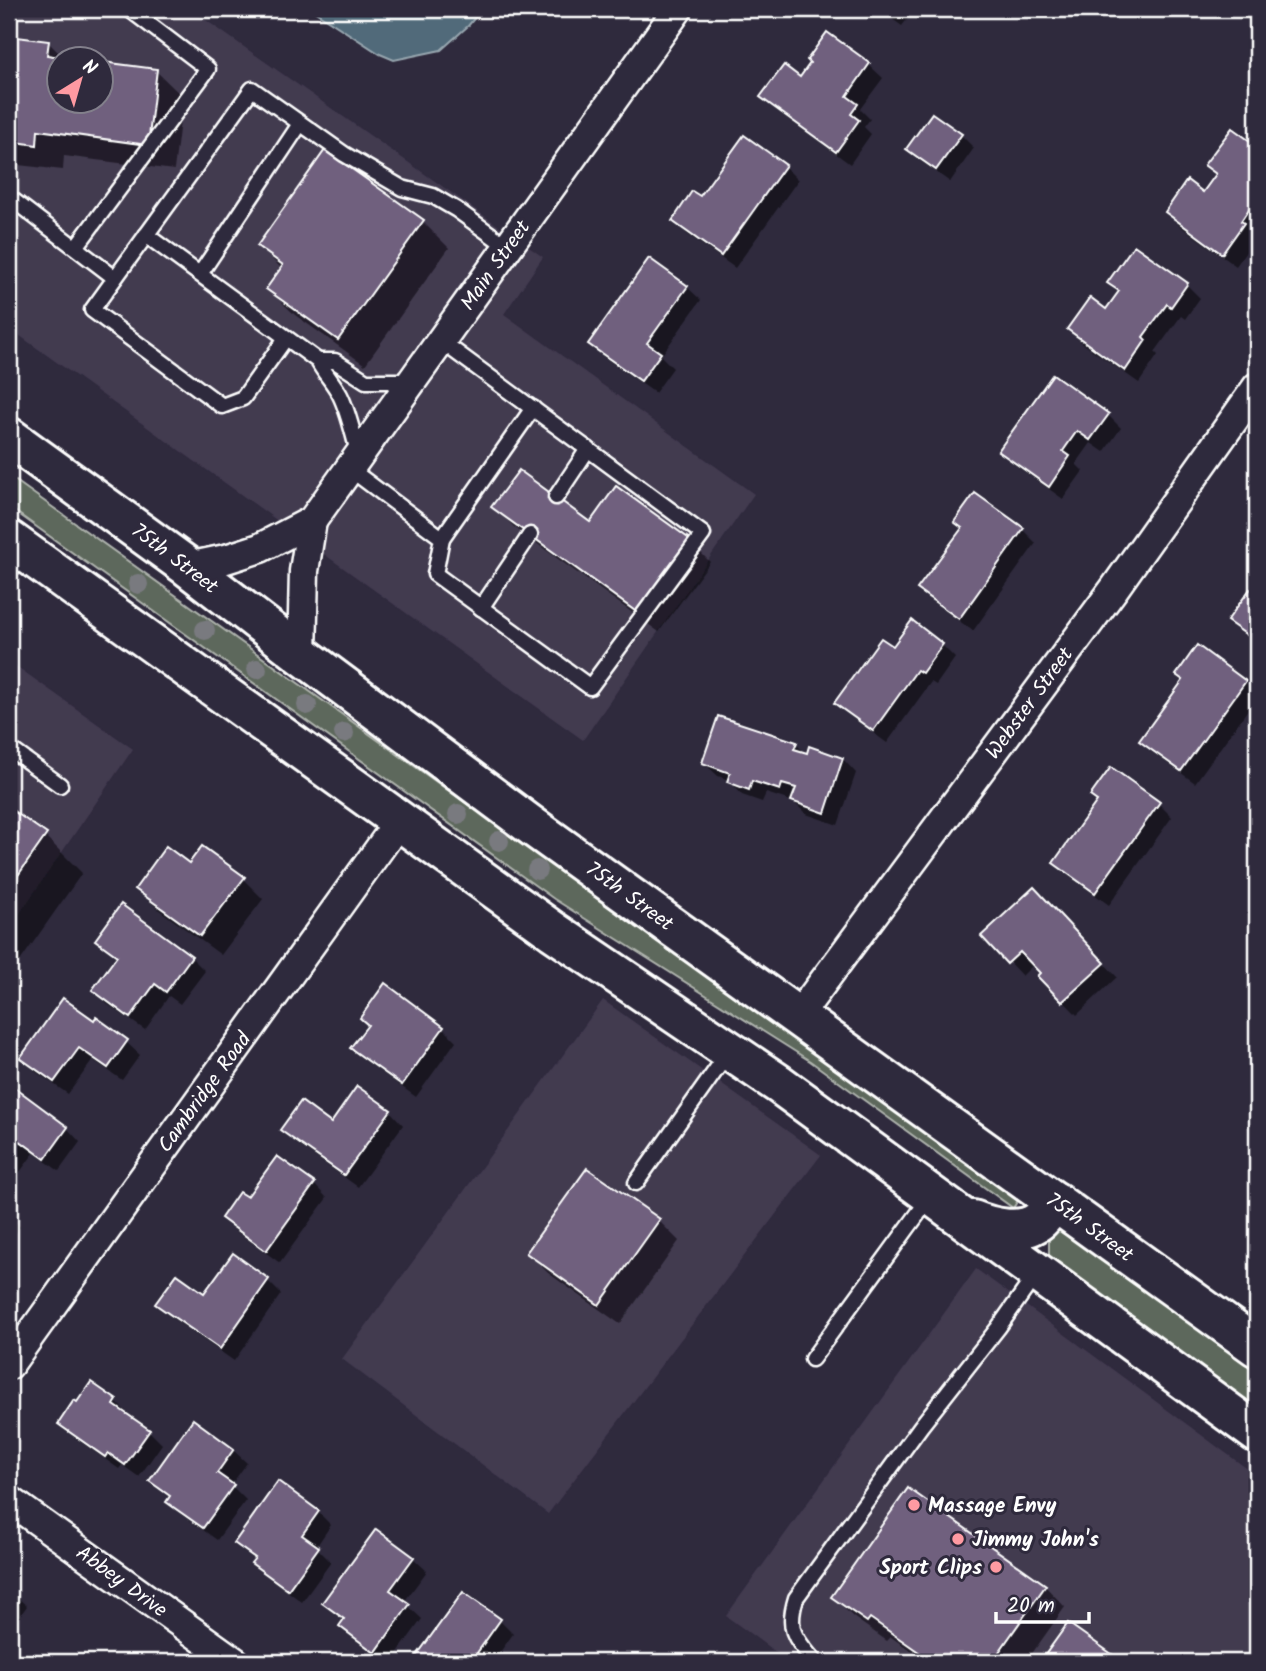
<svg xmlns="http://www.w3.org/2000/svg" width="1266" height="1671" font-family="Kalam,sans-serif">
	<style>
		.built { fill: #423a50; fill-rule: evenodd }
		.green { fill: #5d675b; stroke: #aeb3ad; stroke-width: 2 }
		.water { fill: #516a7a; stroke: #97a6af; stroke-width: 2 }
		.shadow { fill: #0007 }
		.building { fill: #6f617e; stroke: #fff; stroke-width: 2 }
		.lines { fill: none; stroke-linecap: round; stroke-linejoin: round }
		.lane-casing { stroke: #fff; stroke-width: 19 }
		.street-casing { stroke: #fff; stroke-width: 33 }
		.secondary-casing { stroke: #fff; stroke-width: 44 }
		.lane { stroke: #2f2a3d; stroke-width: 14 }
		.street { stroke: #2f2a3d; stroke-width: 28 }
		.secondary { stroke: #2f2a3d; stroke-width: 38 }
		.tree { fill: #797a7f }
		.poi-dot { fill: #ff9aa2; stroke: #2f2a3d; stroke-width: 2.5 }
		.labels { text-anchor: middle; stroke-width: 6; stroke-linejoin: round; paint-order: stroke }
		.street-label { font-size: 21px; fill: #fff; stroke: #2f2a3d }
		.poi-label { font-size: 21px; font-weight: bold; fill: #fff; stroke: #2f2a3d; text-anchor: start }
	</style>
	<rect width="100%" height="100%" fill="#2f2a3d"/>
	<filter id="ink" filterUnits="userSpaceOnUse"><feTurbulence type="fractalNoise" baseFrequency=".0143" numOctaves="2"/><feDisplacementMap in="SourceGraphic" scale="14" xChannelSelector="R" yChannelSelector="G"/><feConvolveMatrix kernelMatrix="1 2 1 2 8 2 1 2 1" color-interpolation-filters="sRGB"/></filter>
	<g filter="url(#ink)">
		<g class="built">
			<path d="M9,9h181l353,248 -39,57 250,180 -171,246 -574,-412zM60,60h42v42h-42z"/>
			<path d="M9,661l124,88 -124,180z"/>
			<path d="M603,1000l218,155 -273,359 -206,-155z"/>
			<path d="M976,1269l281,207v186h-468l-63,-46z"/>
		</g>
		<g class="green">
			<path d="M9,476l1010,723 -6,9 -203,-147 -256,-162 -545,-392z"/>
			<path d="M1057,1227l200,144v38l-208,-153v-26z"/>
		</g>
		<path class="water" d="M311,9h171l-14,17 -27,24 -47,10 -14,-6z"/>
		<g class="shadow">
			<path d="M878,9h37l-13,17z"/>
			<path d="M828,35l41,30 14,13 -23,31 10,10 -6,8 7,7 -21,30 -74,-54 -13,-13 37,-18z"/>
			<path d="M9,37l39,5 18,18h-6v42h42v-38l54,7 27,26 -9,73 -110,-14 -1,14 -45,-5 -9,-10z"/>
			<path d="M1232,130l25,18v81l-4,6 3,3 -20,28 -56,-40 -13,-14 37,-17 13,-20 -10,-10z"/>
			<path d="M961,135l13,13 -24,34 -28,-20 -13,-13z"/>
			<path d="M784,166l14,14 -63,88 -48,-34 -13,-14 26,-21z"/>
			<path d="M423,222l26,26 -84,117 -70,-50 -27,-26 14,-20 -23,-23z"/>
			<path d="M1109,282l78,3 13,13 -15,21 -4,-3 -26,36 3,3 -19,28 -57,-40 -13,-14 37,-18 14,-18z"/>
			<path d="M687,287l14,13 -40,56 12,12 -18,25 -51,-36 -14,-14z"/>
			<path d="M1108,415l13,13 -17,24 -13,-9 -15,21 7,7 -20,28 -49,-35 -13,-13z"/>
			<path d="M976,496l47,34 13,13 -63,88 -40,-29 -13,-13 43,-60z"/>
			<path d="M494,507l196,35 20,20 -51,70 -145,-105z"/>
			<path d="M1257,590v54l-28,-23z"/>
			<path d="M942,645l13,13 -19,27 -5,-3 -44,61 -37,-27 -14,-13 57,-54z"/>
			<path d="M1245,682l12,15 -62,86 -40,-29 -14,-13z"/>
			<path d="M796,744l12,12 35,3 13,14 -18,52 -32,-11 -12,-12 -28,-9 -4,9 -20,-7 -13,-15 -11,-4 -14,-13z"/>
			<path d="M1111,770l48,34 13,13 -63,88 -40,-29 -13,-13 43,-60z"/>
			<path d="M9,810l36,26 37,37 -73,104z"/>
			<path d="M189,866l54,13 20,20 -42,56 -63,-46 -20,-20z"/>
			<path d="M1047,902l70,75 -40,38 -38,-39 3,-3 -8,-9 -12,12 -38,-40z"/>
			<path d="M122,907l69,50 14,14 -25,33 -11,-8 -24,34 -38,-26 -13,-14 23,-32 -20,-18z"/>
			<path d="M63,1001l63,41 14,13 -18,25 -29,-20 -25,34 -32,-22 -14,-14z"/>
			<path d="M443,1028l13,13 -40,56 -50,-36 -14,-13z"/>
			<path d="M10,1087l57,41 13,14 -21,29 -25,-18 -20,27 -5,-4z"/>
			<path d="M390,1111l13,14 -45,62 -62,-44 -14,-13 49,-5z"/>
			<path d="M314,1184l13,14 -47,65 -44,-32 -13,-13 25,-18z"/>
			<path d="M9,1215l11,12 -11,16z"/>
			<path d="M659,1221l20,20 -59,83 -72,-51 -20,-20z"/>
			<path d="M268,1281l13,13 -47,67 -63,-44 -13,-14 47,-7z"/>
			<path d="M116,1402l13,13 -1,2 21,14 13,13 -23,33 -17,-12 -3,4 -45,-32 -14,-14z"/>
			<path d="M193,1422l40,28 14,13 -16,22 15,15 -29,40 -35,-25 -14,-14 2,-3 -19,-17z"/>
			<path d="M909,1490l136,96 20,21 -39,55h-99l-36,-25 -4,4 -34,-24 -20,-20z"/>
			<path d="M318,1512l13,13 -15,22 15,15 -29,40 -35,-26 -14,-13 2,-3 -19,-17z"/>
			<path d="M376,1531l37,27 14,13 -23,31 18,17 -31,43h-5l-32,-23 -13,-13 4,-5 -20,-18z"/>
			<path d="M9,1590l18,16 -18,25z"/>
			<path d="M463,1594l37,27 13,13 -20,28h-79z"/>
		</g>
		<g class="building">
			<path d="M827,32l43,31 -23,33 11,8 -7,10 8,6 -23,32 -76,-55 24,-32 16,12 10,-14 -3,-3z"/>
			<path d="M9,36l40,5 -2,14 32,5h-19v42h42v-40l55,7 -9,76 -110,-15 -1,15 -28,-4z"/>
			<path d="M932,113l30,21 -26,36 -30,-21z"/>
			<path d="M1232,128l25,18v51l-16,24 3,2 -22,31 -57,-42 22,-32 16,12 13,-18 -12,-9z"/>
			<path d="M744,135l42,30 -65,91 -49,-35 20,-30 8,5z"/>
			<path d="M325,150l99,70 -86,120 -72,-51 17,-24 -26,-19z"/>
			<path d="M1134,245l54,38 -17,24 -4,-3 -24,33 3,3 -21,31 -58,-42 23,-32 16,12 13,-18 -12,-8z"/>
			<path d="M649,258l39,28 -41,57 14,10 -20,28 -53,-37z"/>
			<path d="M1053,374l56,40 -19,26 -13,-9 -14,20 7,5 -21,31 -51,-36z"/>
			<path d="M519,470l71,52 26,-36 75,54 -53,73 -147,-106z"/>
			<path d="M975,493l49,35 -65,91 -42,-30 45,-61 -8,-6z"/>
			<path d="M1257,587v55l-30,-21 23,-32 4,3z"/>
			<path d="M912,620l31,24 -21,29 -5,-3 -44,61 -39,-28 47,-65 12,8z"/>
			<path d="M1197,645l49,36 -65,90 -42,-30 44,-61 -7,-5z"/>
			<path d="M718,716l79,26 -3,7 13,4 2,-7 34,12 -18,55 -34,-12 5,-13 -14,-4 -2,6 -28,-9 -3,9 -22,-8 3,-9 -28,-10z"/>
			<path d="M1111,767l49,35 -65,91 -42,-30 44,-62 -7,-5z"/>
			<path d="M9,808l38,26 -38,54z"/>
			<path d="M166,846l23,17 13,-17 43,31 -45,59 -65,-47z"/>
			<path d="M1034,887l71,76 -43,39 -25,-26 3,-3 -20,-21 -13,12 -26,-28z"/>
			<path d="M121,904l71,52 -26,36 -11,-8 -25,34 -38,-28 25,-34 -22,-16z"/>
			<path d="M385,983l59,44 -42,58 -52,-37 18,-23 -8,-7z"/>
			<path d="M63,998l31,22 2,-3 32,23 -20,28 -29,-20 -25,34 -34,-24z"/>
			<path d="M10,1084l58,43 -23,32 -25,-18 -11,15z"/>
			<path d="M357,1086l34,24 -47,65 -64,-45 21,-29 30,22z"/>
			<path d="M277,1156l38,27 -49,68 -45,-33 18,-26 8,5z"/>
			<path d="M587,1168l73,51 -61,86 -73,-52z"/>
			<path d="M233,1253l36,26 -49,70 -65,-45 22,-30 27,19z"/>
			<path d="M91,1382l26,18 -3,5 36,25 -25,35 -17,-12 -3,4 -47,-33 16,-24 3,2z"/>
			<path d="M193,1419l41,30 -17,24 17,12 -31,43 -37,-26 4,-6 -21,-15z"/>
			<path d="M278,1481l41,30 -17,24 17,12 -31,43 -37,-27 4,-5 -21,-15z"/>
			<path d="M908,1488l138,97 -54,77h-59l-63,-44 -3,4 -36,-25z"/>
			<path d="M376,1529l38,28 -24,33 20,14 -35,49 -36,-27 5,-7 -22,-16z"/>
			<path d="M463,1592l38,27 -24,34 13,9h-78z"/>
			<path d="M1068,1623l55,39h-83z"/>
		</g>
		<g class="lines">
			<g class="lane-casing">
				<g id="lane">
					<path d="M9,197l106,81"/>
					<path d="M146,235l172,126c6,12 16,22 22,34 9,18 13,40 19,60"/>
					<path d="M76,247l132,-178 -79,-60"/>
					<path d="M200,274l100,-150"/>
					<path d="M286,338l-43,60 -21,8 -130,-96 160,-221 92,65 58,34 31,8 24,14 51,37"/>
					<path d="M318,361h17l31,20h46"/>
					<path d="M350,469l92,69 -7,36 155,113 113,-153 -262,-193"/>
					<path d="M556,497l32,-48"/>
					<path d="M442,538l91,-130"/>
					<path d="M481,608l49,-73"/>
					<path d="M9,748l51,37"/>
					<path d="M636,1183l92,-130"/>
					<path d="M812,1359l119,-163"/>
					<path d="M815,1662c-20,-24 -29,-32 -19,-64l125,-172 77,-98 39,-55"/>
				</g>
			</g>
			<g class="street-casing">
				<g id="street">
					<path d="M188,567l38,-8 34,-11 52,-27 366,-512"/>
					<path d="M302,655l2,-84 8,-50"/>
					<path d="M798,1016l316,-427 143,-202"/>
					<path d="M9,1365l391,-545"/>
					<path d="M9,1500l226,162"/>
				</g>
			</g>
			<g class="secondary-casing">
				<g id="secondary">
					<path d="M9,437l179,130 114,88 227,169 728,523"/>
					<path d="M9,540l544,391 226,153 478,349"/>
					<path d="M973,1220c19,8 50,15 67,0 6,-6 11,-12 16,-18"/>
				</g>
			</g>
			<use href="#lane" class="lane"/>
			<use href="#street" class="street"/>
			<use href="#secondary" class="secondary"/>
		</g>
		<g class="tree">
			<circle cx="138" cy="584" r="10"/>
			<circle cx="205" cy="630" r="10"/>
			<circle cx="257" cy="669" r="10"/>
			<circle cx="307" cy="705" r="10"/>
			<circle cx="344" cy="733" r="10"/>
			<circle cx="458" cy="814" r="10"/>
			<circle cx="499" cy="841" r="10"/>
			<circle cx="537" cy="870" r="10"/>
		</g>
	</g>
	<g class="poi-dot">
		<circle cx="914" cy="1505" r="7"/>
		<circle cx="958" cy="1539" r="7"/>
		<circle cx="996" cy="1567" r="7"/>
	</g>
	<g class="labels">
		<g class="street-label">
			<text transform="translate(495 265) rotate(-55)" y="7">Main Street</text>
			<text transform="translate(175 558) rotate(37)" y="7">75th Street</text>
			<text transform="translate(1029 703) rotate(-54)" y="7">Webster Street</text>
			<text transform="translate(630 896) rotate(36)" y="7">75th Street</text>
			<text transform="translate(204 1092) rotate(-54)" y="7">Cambridge Road</text>
			<text transform="translate(1090 1227) rotate(36)" y="7">75th Street</text>
			<text transform="translate(122 1581) rotate(36)" y="7">Abbey Drive</text>
		</g>
		<g class="poi-label">
			<text x="928" y="1512">Massage Envy</text>
			<text x="972" y="1546">Jimmy John's</text>
			<text x="982" y="1574" text-anchor="end">Sport Clips</text>
		</g>
	</g>
	<rect width="1266" height="1671" fill="none" stroke="#2f2a3d" stroke-width="35"/>
	<rect x="18" y="18" width="1231" height="1636" fill="none" stroke="#fff" stroke-width="2.5" filter="url(#ink)"/>
	<g transform="translate(80 80) rotate(37)"><circle r="33" fill="#2f2a3d" stroke="#827f8b" stroke-width="2"/>
	<path d="M0-5L12 26L0 18L-12 26Z" fill="#ff9aa2"/>
	<text y="-10" font-size="19" font-weight="bold" text-anchor="middle" fill="#ffffff">N</text>
	</g>
	<path d="M996 1612v10h93v-10" fill="none" stroke="#ffffff" stroke-width="3.5"/>
	<text x="1007" y="1612" font-size="21" fill="#ffffff" stroke="#2f2a3d" stroke-width="5" paint-order="stroke">20 m</text>
</svg>
